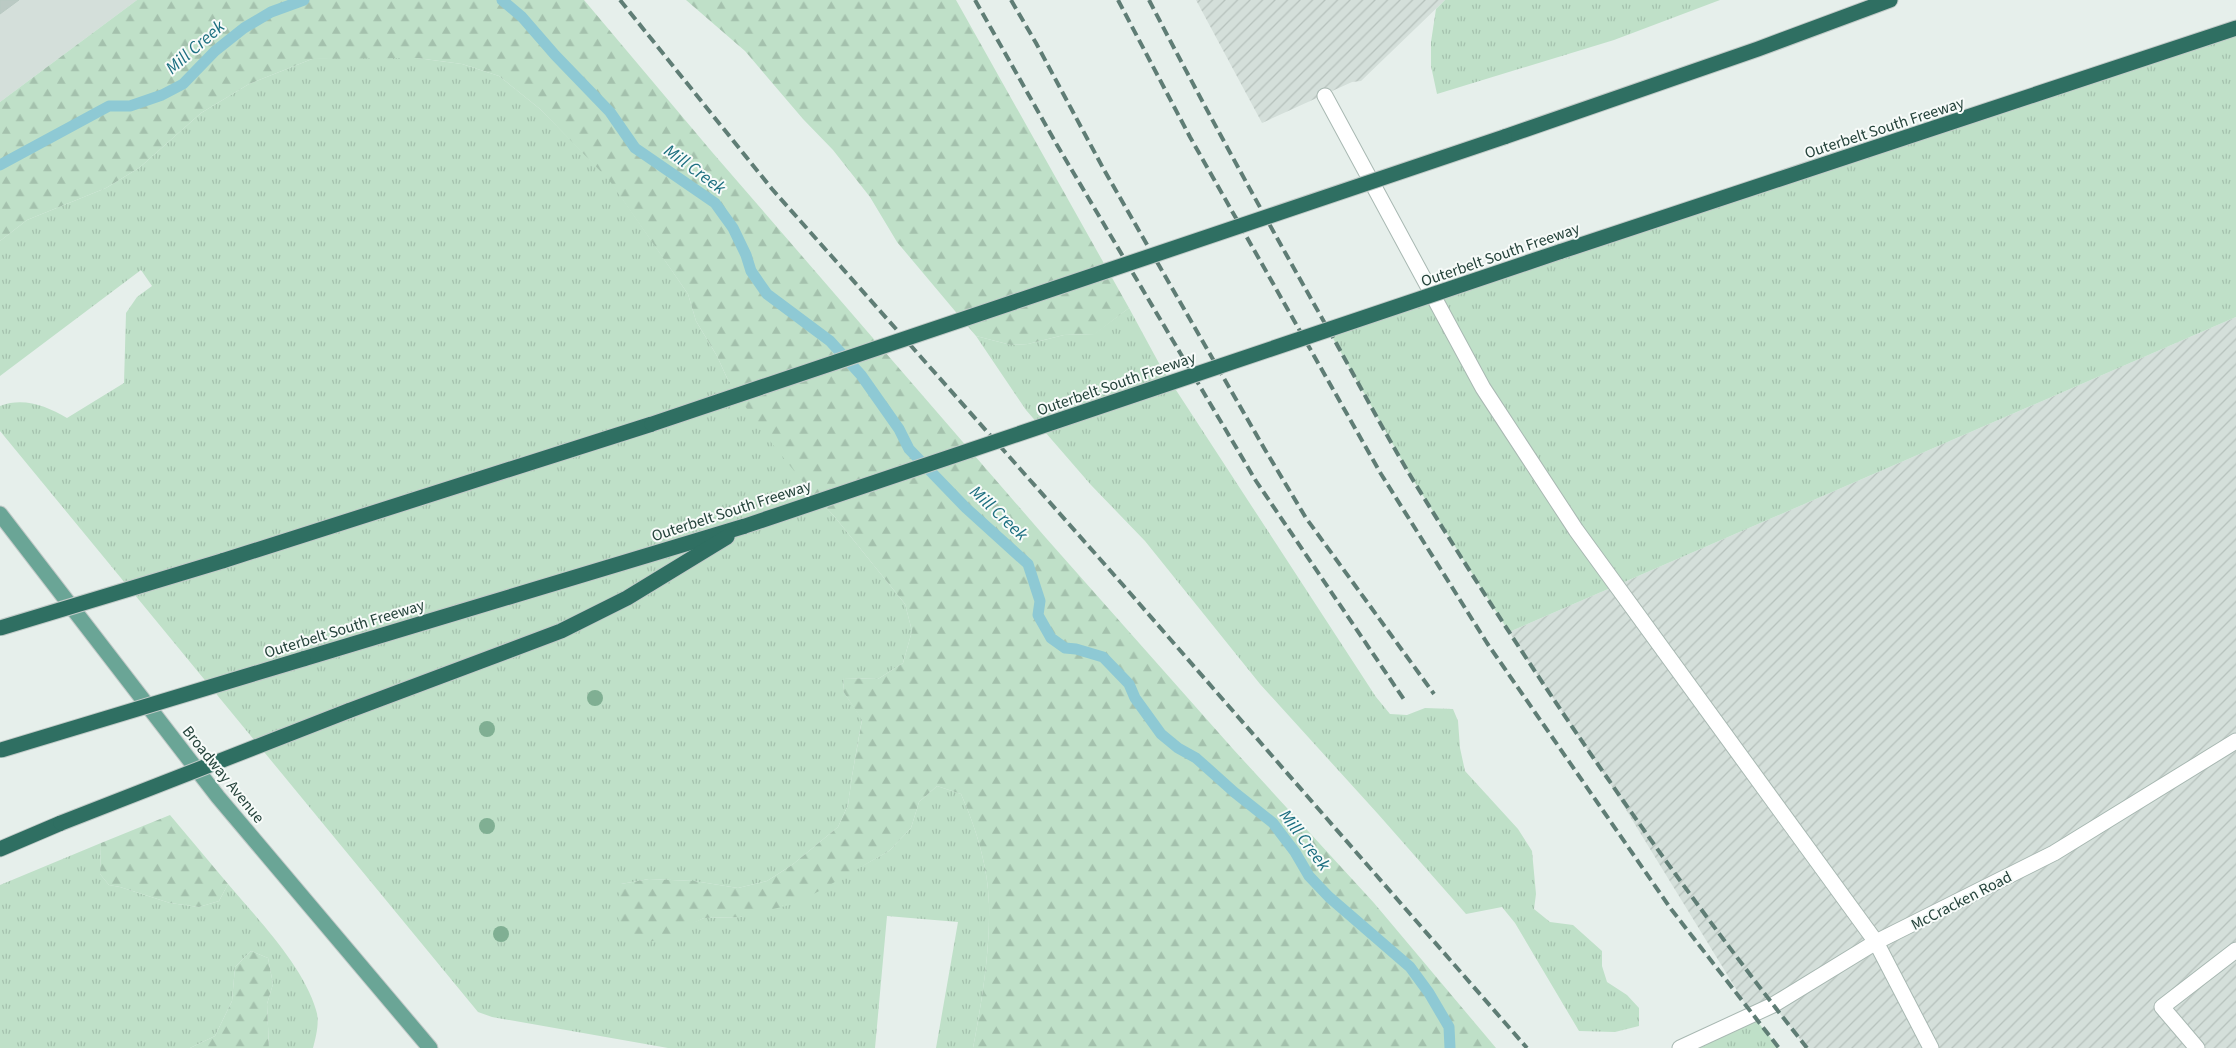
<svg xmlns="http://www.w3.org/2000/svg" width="2236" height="1048" font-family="'Source Sans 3',sans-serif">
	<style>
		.built { fill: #d4dfda }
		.industrial { fill: url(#industrial-furrows) }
		.grass { fill: url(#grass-tufts) }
		.forest { fill: url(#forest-firs) }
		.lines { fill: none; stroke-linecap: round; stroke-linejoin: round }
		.stream { stroke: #8ec9d4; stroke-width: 11 }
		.building { fill: #bbcac4; stroke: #b8c9c2 }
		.minor-casing { stroke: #a8b8b2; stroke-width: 17 }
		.major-casing { stroke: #c2cac8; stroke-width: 17 }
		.highway-casing { stroke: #c2cac8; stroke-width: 17 }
		.minor { stroke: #fff; stroke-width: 15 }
		.major { stroke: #6aa596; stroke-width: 15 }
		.highway { stroke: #2f6f62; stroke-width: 15 }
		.rail { stroke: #5f7d75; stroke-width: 4; stroke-dasharray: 10 5; stroke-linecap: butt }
		.highway-bridge-casing { stroke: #c2cac8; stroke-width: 17; stroke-linecap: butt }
		.highway-bridge { stroke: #2f6f62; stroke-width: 15 }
		.tree { fill: #80af93 }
		.labels { text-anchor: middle; stroke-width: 4; stroke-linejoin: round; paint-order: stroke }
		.street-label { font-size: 16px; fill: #24423a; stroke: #f7fbf9 }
		.water-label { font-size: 18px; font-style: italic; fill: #1c6f80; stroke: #f7fbf9 }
	</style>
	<defs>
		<pattern id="industrial-furrows" width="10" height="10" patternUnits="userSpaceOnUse" patternTransform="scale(1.25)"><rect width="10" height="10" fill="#d4dfda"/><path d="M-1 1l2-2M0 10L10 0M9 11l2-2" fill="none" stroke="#b6c1bc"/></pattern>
		<pattern id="grass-tufts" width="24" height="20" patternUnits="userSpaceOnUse" patternTransform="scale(1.25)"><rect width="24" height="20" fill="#bfe0c8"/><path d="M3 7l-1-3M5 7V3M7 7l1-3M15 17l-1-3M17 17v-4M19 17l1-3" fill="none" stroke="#a4c1ad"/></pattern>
		<pattern id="forest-firs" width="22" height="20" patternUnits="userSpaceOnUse" patternTransform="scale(1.25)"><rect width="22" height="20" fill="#bfe0c8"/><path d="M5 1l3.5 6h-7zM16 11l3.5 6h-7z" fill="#a4c1ad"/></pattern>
	</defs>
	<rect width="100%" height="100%" fill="#e6efeb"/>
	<path class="built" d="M0,0h137l-137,102z"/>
	<g class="industrial">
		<path d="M1196,0h249l-84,81 -9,1 -90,41z"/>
		<path d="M2236,317v731h-429l-34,-43 -21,10 -148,-241 -95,-142z"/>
	</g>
	<g class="grass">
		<path d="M1445,0h275l-106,40 -177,54 -6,-28v-24l5,-33z"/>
		<path d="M2236,28v289l-727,315 -97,-154 -86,-152z"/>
		<path d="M354,57l63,1 45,6 37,12 41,33 69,70 79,115 8,27 21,35 10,22 80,109 27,29 71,88 7,27 -9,32 -25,16 -34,-1 -1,13 19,28 -10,57 -4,29 -10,22 -46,38 -25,16 -29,7 -44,-7 -45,-2 -28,5 66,41 17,-7 36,-1 124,-52 25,-14 22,-23 8,-26 18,-16 24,8c15,34 27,72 28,110 1,48 -7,97 -16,144h-37l22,-126 -71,-6 -12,132h-207l-176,-31 -14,-5 -478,-581v-25c24,-9 46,0 67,12l57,-35 2,-70 11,-16 15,-11 -11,-16 -141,106v-135l27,-21 79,-32 33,-20 62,-55 48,-29 63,-25z"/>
		<path d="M1129,308l32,59 215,330 14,17 17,1 18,-7 28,1 5,12 2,27 5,23 53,58 14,22 4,43 -2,15 16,13 23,3 29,26v15l5,16 20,13 12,13v18l-24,6 -36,-1 -64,-108 -13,-16 -36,7 -7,-8 -81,-92 -118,-130 -115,-143 -54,-56 -65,-75 -50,-74 35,9 17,-1 36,-9 30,-1z"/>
		<path d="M101,843l-1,31 9,11 11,2 50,16 29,4 20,-6 9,-17c29,34 76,83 88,126 4,11 0,27 -3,38h-44l-2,-44 6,-20 -5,-26 -17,-7 -16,16 -3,34 -17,35 -25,12h-190v-163z"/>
		<path d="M1752,1015l27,33h-99z"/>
	</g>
	<g class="forest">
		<path d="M137,0h447l128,152 334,386 187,211 141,154 122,145h-523c9,-47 17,-96 16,-144 -1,-38 -13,-76 -28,-110l-24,-8 -18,16 -8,26 -22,23 -91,52 -58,14 -36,1 -46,22 -21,4 -14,-8 -7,-26 5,-26 28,-5 45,2 44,7 29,-7 25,-16 46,-38 10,-22 4,-29 10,-56 -19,-29 1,-13 34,1 25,-16 9,-32 -7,-27 -71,-88 -27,-29 -49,-61 -31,-48 -10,-22 -21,-35 -8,-27 -79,-114 -69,-71 -41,-33 -37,-12 -45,-6 -105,1 -63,25 -48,29 -62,55 -33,20 -79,32 -27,21v-139z"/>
		<path d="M686,0h270l173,308 -34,26 -31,1 -36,9 -17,1 -35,-9 -79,-94 -27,-45 -37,-47 -30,-31 -58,-68z"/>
		<path d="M170,815l58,69 -9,17 -20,6 -29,-4 -50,-16 -11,-2 -9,-11 1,-31z"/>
		<path d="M251,951l17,7 5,26 -6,20 2,44h-79l25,-12 17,-35 3,-34z"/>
	</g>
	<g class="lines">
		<g class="stream">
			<path d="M502,0l20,17 33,38 55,57 25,36 80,55 18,25 13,27 5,16 16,23 63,47 31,34 38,54 10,20 57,59 62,56 12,37 -2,14 13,23 14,10 11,1 27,8 26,27 6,14 26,36 17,14 18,10 38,34 39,31 22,29 14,24 20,21 81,70 19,26 20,34 1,21"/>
			<path d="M0,165l109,-59h21l32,-11 21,-11 32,-33 29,-23 27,-16 33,-12"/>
		</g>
	</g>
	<path class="building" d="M0,0h19l-19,14z"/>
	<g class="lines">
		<g class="minor-casing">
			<g id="minor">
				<path d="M1325,96l158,292 93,142 300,412 55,106"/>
				<path d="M1680,1048l93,-43 103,-63 178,-89 182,-112"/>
				<path d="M2197,1048l-35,-41 74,-57"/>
			</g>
		</g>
		<g class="major-casing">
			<path id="major" d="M0,514l218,283 212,251"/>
		</g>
		<g class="highway-casing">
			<g id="highway">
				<path d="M1504,137l254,-88 132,-49"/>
				<path d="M1559,252l677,-224"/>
				<path d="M222,561l430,-137"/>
				<path d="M303,659l442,-133"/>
				<path d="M348,711l213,-80 66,-33 100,-61"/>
				<path d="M0,849l61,-26"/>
			</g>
		</g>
		<use href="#minor" class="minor"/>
		<use href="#major" class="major"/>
		<use href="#highway" class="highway"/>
		<g class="rail">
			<path d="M620,0l152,189 351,396 404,463"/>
			<path d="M975,0l82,145 199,336 149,220"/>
			<path d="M1011,0l25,43 67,125 161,280 42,70 128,176"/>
			<path d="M1118,0l72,137 191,337 106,169 184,266 108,139"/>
			<path d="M1149,0c58,112 119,223 182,334 27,48 53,98 82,146 121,197 251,387 394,568"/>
		</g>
		<g class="highway-bridge-casing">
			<g id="highway-bridge">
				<path d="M652,424l852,-287"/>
				<path d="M745,526l814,-274"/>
				<path d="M0,628l222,-67"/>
				<path d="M1,750l302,-91"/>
				<path d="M61,823l287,-112"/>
			</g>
		</g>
		<use href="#highway-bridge" class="highway-bridge"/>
	</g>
	<g class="tree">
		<circle cx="595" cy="698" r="8"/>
		<circle cx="487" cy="729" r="8"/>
		<circle cx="487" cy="826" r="8"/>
		<circle cx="501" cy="934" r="8"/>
	</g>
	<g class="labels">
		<g class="street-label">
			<text transform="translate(1884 127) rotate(-18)" y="6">Outerbelt South Freeway</text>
			<text transform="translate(1500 254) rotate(-19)" y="6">Outerbelt South Freeway</text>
			<text transform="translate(1116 383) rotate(-19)" y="6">Outerbelt South Freeway</text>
			<text transform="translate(731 510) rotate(-18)" y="6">Outerbelt South Freeway</text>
			<text transform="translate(344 628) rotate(-17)" y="6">Outerbelt South Freeway</text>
			<text transform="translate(224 774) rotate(51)" y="6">Broadway Avenue</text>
			<text transform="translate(1961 900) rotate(-27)" y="6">McCracken Road</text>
		</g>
		<g class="water-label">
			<text transform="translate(195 47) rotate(-41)" y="6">Mill Creek</text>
			<text transform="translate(695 169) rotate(36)" y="6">Mill Creek</text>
			<text transform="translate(999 513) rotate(43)" y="6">Mill Creek</text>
			<text transform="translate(1305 840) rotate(53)" y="6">Mill Creek</text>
		</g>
	</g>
</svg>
